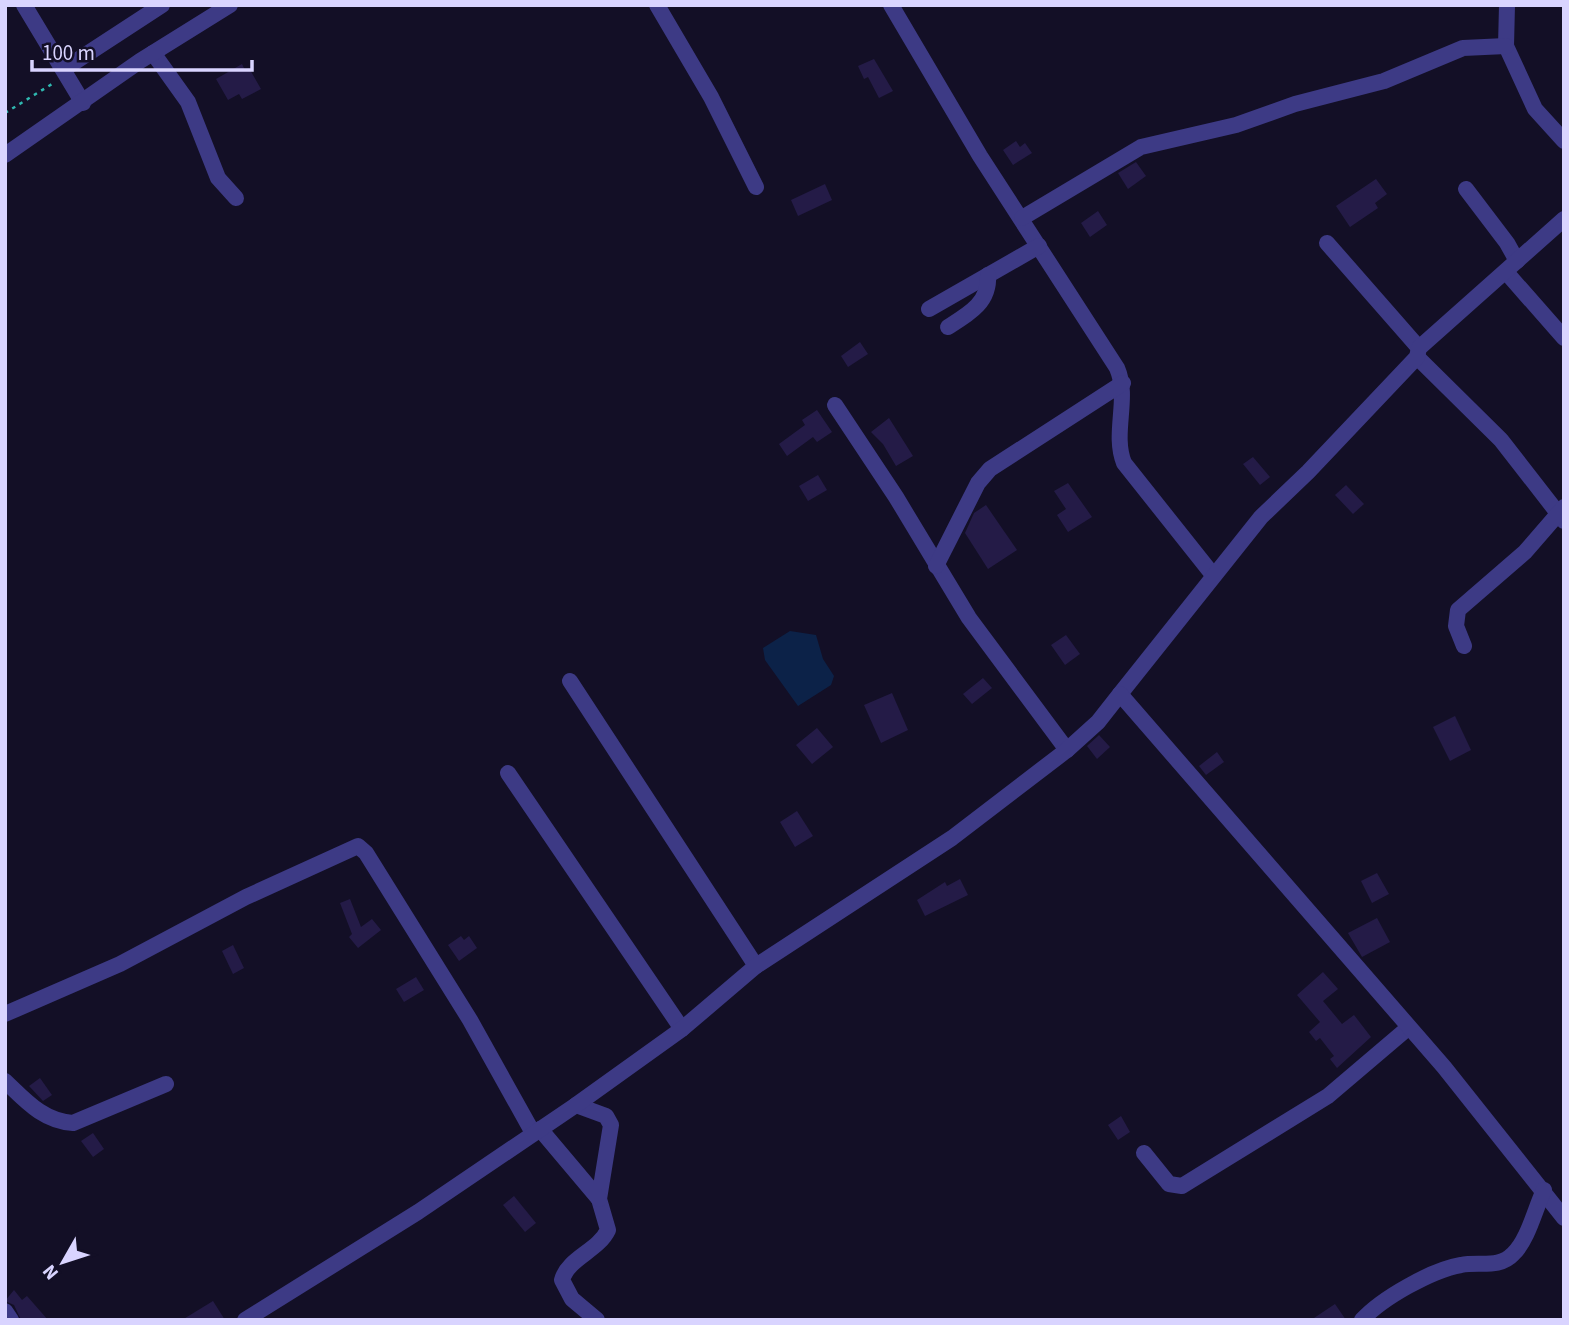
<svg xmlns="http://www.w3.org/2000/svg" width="1569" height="1325" font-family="'Source Sans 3',sans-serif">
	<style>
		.water { fill: #0c2248 }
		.building { fill: #241b47 }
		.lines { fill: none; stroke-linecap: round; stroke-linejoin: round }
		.path { stroke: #2fb8b0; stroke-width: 2.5; stroke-dasharray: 3.5 5; stroke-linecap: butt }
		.street { stroke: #3d3a85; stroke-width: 16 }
	</style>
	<rect width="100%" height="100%" fill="#130f26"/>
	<path class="water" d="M790,631l26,4 7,24 11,17 -3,9 -33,21 -33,-46 -2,-12z"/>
	<g class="building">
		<path d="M874,59l19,32 -14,7 -11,-21 -4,2 -6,-13z"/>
		<path d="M242,64l3,6 4,-2 12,21 -19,10 -3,-5 -11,6 -12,-21z"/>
		<path d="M1016,141l4,6 5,-4 7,10 -19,12 -10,-15z"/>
		<path d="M1136,162l10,14 -18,13 -10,-16z"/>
		<path d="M1376,179l11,15 -12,9 3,5 -28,19 -14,-21z"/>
		<path d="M825,184l7,16 -34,16 -7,-16z"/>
		<path d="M1098,211l9,14 -17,12 -9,-14z"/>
		<path d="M860,342l8,12 -20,13 -7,-11z"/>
		<path d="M817,410l15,22 -15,10 -4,-5 -26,19 -8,-12 26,-19 -3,-5z"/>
		<path d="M889,418l24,38 -17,10 -13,-22 -12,-12z"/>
		<path d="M1253,457l17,20 -10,8 -17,-21z"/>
		<path d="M818,475l9,15 -19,11 -9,-15z"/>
		<path d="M1068,483l24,34 -24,15 -11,-17 9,-6 -12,-18z"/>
		<path d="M1346,485l18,19 -11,10 -18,-19z"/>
		<path d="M986,505l31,45 -29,19 -23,-36 9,-20z"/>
		<path d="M1066,635l14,19 -15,11 -14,-20z"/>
		<path d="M983,678l9,10 -20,16 -9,-10z"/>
		<path d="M892,693l16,37 -27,13 -17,-38z"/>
		<path d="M1455,716l16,34 -21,11 -17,-34z"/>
		<path d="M817,728l16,19 -21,17 -16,-19z"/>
		<path d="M1099,735l11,12 -13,12 -10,-13z"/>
		<path d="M1217,752l7,10 -18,13 -7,-9z"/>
		<path d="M797,811l16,25 -18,11 -15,-25z"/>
		<path d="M1377,873l12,21 -17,9 -11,-22z"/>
		<path d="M960,879l8,16 -43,21 -8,-16 28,-18 2,4z"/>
		<path d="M350,899l11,28 11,-8 9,11 -23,18 -9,-11 3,-3 -12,-31z"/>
		<path d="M1377,918l13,24 -28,15 -14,-24z"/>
		<path d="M461,936l3,4 5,-4 8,12 -18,13 -11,-16z"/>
		<path d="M233,945l11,23 -11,6 -11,-23z"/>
		<path d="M1323,972l15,17 -15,12 19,23 12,-9 17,22 -34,31 -7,-9 4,-3 -14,-18 -4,3 -7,-9 11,-10 -23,-27z"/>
		<path d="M416,977l8,13 -20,12 -8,-13z"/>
		<path d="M40,1078l12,17 -9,6 -14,-15z"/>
		<path d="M1121,1116l9,16 -12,8 -10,-15z"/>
		<path d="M93,1133l11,16 -11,8 -12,-16z"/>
		<path d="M514,1196l22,27 -11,9 -22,-27z"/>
		<path d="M14,1290l8,10 5,-4 21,24h-27l-7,-15 -9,-4z"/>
		<path d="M213,1301l12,19h-43z"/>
		<path d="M1335,1304l11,16h-35z"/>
	</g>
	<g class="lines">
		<path class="path" d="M5,113l47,-29"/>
		<g class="street">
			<path d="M24,5l59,98"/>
			<path d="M657,5l54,92 45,90"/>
			<path d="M891,5l89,151 137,212c13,30 -5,65 7,95l89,112"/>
			<path d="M1507,5l-1,41 29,63 29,32"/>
			<path d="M153,53l35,49 30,76 18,20"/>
			<path d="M64,69l98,-64"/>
			<path d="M5,155l135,-94 90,-56"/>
			<path d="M1466,189l41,54 10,18"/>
			<path d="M1022,218l119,-71 95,-22 59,-21 89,-23 79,-33 43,-2"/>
			<path d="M1327,243l92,105"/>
			<path d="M1506,272l58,66"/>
			<path d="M929,309l110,-63"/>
			<path d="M948,327c21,-13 42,-25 40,-52"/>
			<path d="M1417,357l84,83 63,81"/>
			<path d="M835,405l61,92 73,121 98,132"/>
			<path d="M936,566l42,-83 12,-14 133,-86"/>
			<path d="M1464,646l-8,-20 2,-16 67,-58 39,-45"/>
			<path d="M570,681l186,285"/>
			<path d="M1120,694l141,-177 47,-45 109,-115 2,-9 145,-129"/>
			<path d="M508,773l174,256"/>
			<path d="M5,1014l115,-50 126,-67 112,-51 8,7 104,167 63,113"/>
			<path d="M5,1081c21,20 38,40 68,42l93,-39"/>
			<path d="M576,1105l30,11 5,9 -12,74 9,31c-10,21 -40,28 -46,50l10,19 25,21"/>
			<path d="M540,1129l59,70"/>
			<path d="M1144,1153l25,31 13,2 146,-90 80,-68"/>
			<path d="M5,1311l6,9"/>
			<path d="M245,1320l173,-108 158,-107 106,-76 74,-63 196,-128 115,-88 31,-28 22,-28 324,373 120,151"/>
			<path d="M1362,1320c20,-22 70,-50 99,-55 18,-4 38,4 52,-11 15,-14 22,-45 31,-64"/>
		</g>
	</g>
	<rect width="1569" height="1325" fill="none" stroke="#d9d4ff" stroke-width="14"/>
	<g transform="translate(63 1262) rotate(231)" stroke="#130f26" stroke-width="5" paint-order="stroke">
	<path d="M0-5L12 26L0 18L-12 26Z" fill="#d9d4ff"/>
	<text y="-10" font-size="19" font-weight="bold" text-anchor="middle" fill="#d9d4ff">N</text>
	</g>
	<path d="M32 60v10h220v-10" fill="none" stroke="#d9d4ff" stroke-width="3.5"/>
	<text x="42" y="60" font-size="21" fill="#d9d4ff" stroke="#130f26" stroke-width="5" paint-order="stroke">100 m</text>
</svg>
